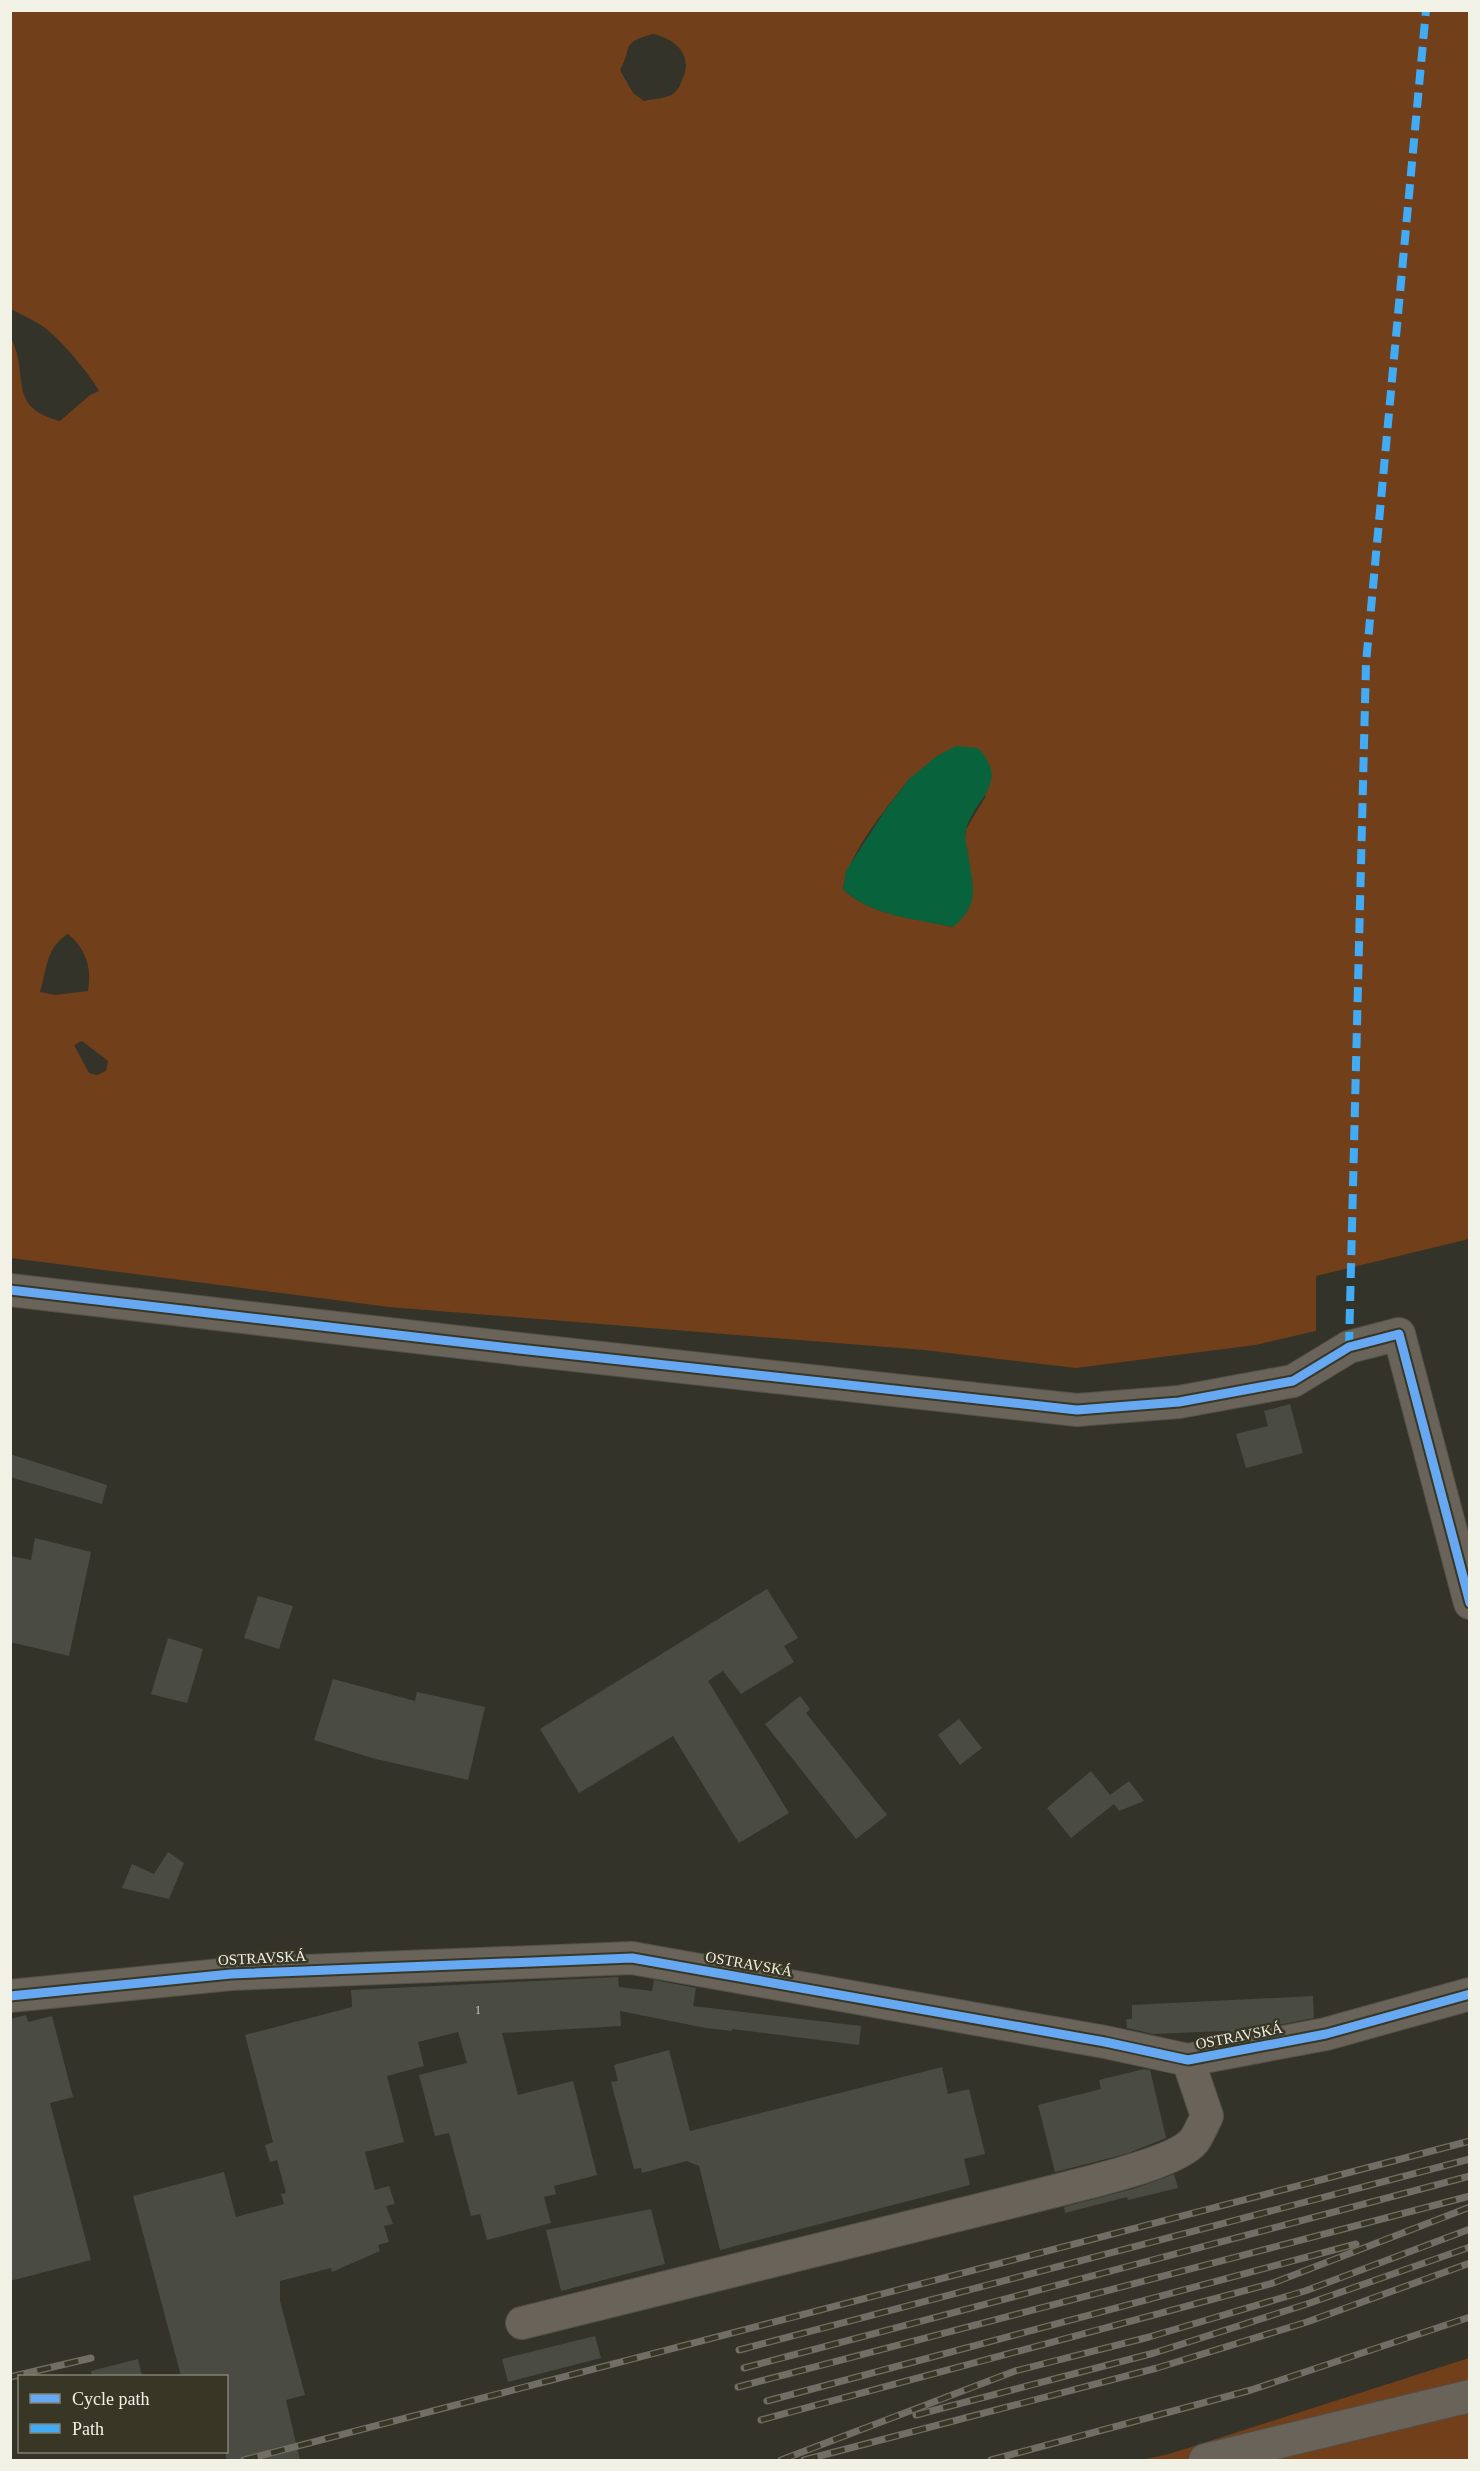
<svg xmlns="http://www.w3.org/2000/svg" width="1480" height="2471" font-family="Georgia,serif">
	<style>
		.green { fill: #713f1a; fill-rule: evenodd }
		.water { fill: #08623c }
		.building { fill: #4a4b43 }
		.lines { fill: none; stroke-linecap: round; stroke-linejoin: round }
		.minor-casing { stroke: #525148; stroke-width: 34 }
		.minor { stroke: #696359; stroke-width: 32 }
		.rail-casing { stroke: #706e65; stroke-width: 7 }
		.rail { stroke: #383725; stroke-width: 4.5; stroke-dasharray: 14; stroke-linecap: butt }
		.quiet { stroke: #42abf6; stroke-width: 8; stroke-dasharray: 15 8; stroke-linecap: butt }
		.cycleway-casing { stroke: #383725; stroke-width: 13 }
		.cycleway { stroke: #66a8f1; stroke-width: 9 }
		.labels { text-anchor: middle; stroke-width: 5; stroke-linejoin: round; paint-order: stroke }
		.number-label { font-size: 12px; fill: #c8c8bd }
		.street-label { font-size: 15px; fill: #f2f1e6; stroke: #383725 }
	</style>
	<rect width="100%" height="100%" fill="#343329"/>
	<g class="green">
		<path d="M10,11h1459v1228l-153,37v55l-61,14 -179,23 -152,-18 -535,-43 -378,-49v-920c19,38 -5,69 49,83l30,-26 9,-4c-9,-17 -44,-59 -60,-67 -9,-6 -18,-9 -28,-15zM653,34c23,5 41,22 29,46 -2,6 -5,12 -11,15 -8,4 -19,4 -27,6l-11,-8 -13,-23c13,-22 -1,-27 33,-36zM909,779l77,17 -20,33 -13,98c-36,-9 -83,-11 -110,-38 6,-38 43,-80 66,-110zM68,934c18,15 24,33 20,57l-33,4 -15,-3c7,-23 6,-45 28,-58zM82,1041l26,20 -2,10 -9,4 -8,-2 -15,-28z"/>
		<path d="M1469,2358v102h-328l28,-6z"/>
	</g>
	<path class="water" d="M956,746l22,2c33,35 -3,50 -12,81 -2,7 0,16 2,23 4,33 14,51 -15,75 -36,-8 -83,-11 -110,-38l3,-18 40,-62 23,-30 28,-23z"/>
	<g class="building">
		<path d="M1290,1404l13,49 -57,15 -10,-34 32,-8 -4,-15z"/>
		<path d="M10,1454l97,31 -5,19 -92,-27z"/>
		<path d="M35,1538l56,14 -22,104 -59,-14v-86l21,4z"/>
		<path d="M767,1589l31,49 -14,8 10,16 -53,32 -18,-23 -15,10 81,132 -50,30 -66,-107 -94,57 -39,-64z"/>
		<path d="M258,1596l35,10 -14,43 -35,-11z"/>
		<path d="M168,1638l35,11 -16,54 -36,-9z"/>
		<path d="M333,1679l82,22 2,-9 68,15 -17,73 -96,-22 -58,-18z"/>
		<path d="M800,1696l10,13 -4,4 81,102 -31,24 -91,-115z"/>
		<path d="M959,1719l23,29 -22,17 -22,-30z"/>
		<path d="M1091,1771l19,24 19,-14 15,20 -25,10 -5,-7 -43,34 -24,-30z"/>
		<path d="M168,1852l16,11 -15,36 -47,-11 10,-24 22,10z"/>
		<path d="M618,1977l1,10 33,4 2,-11 42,8 -3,18 168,20 -2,19 -127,-16v2l-26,-3 -86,-17 1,15 -119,7 16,62 55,-14 24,94 -43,11 2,8 -12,3 7,26 -64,17 -7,-26 -9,2 -22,-83 -14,3 -16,-61 48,-12 -9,-31 -40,10 6,24 -37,10 17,66 -39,10 10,38 14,-4 6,18 -9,2 7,18 -9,2 5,16 -11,3 2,6 -48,21 -1,-4 -51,13v20l25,94 -19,5 14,60h-74v-84h-45l-48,-180 91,-24 12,45 48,-13 -3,-10 5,-1 -9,-33 -7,2 -5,-17 8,-3 -28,-107 107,-28 -1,-17z"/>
		<path d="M1313,1996l1,22 -89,17v-4l-72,3 -26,-6 -1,-9h6v-14z"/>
		<path d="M26,2015l2,7 24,-6 21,81 -23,6 41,157 -81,21v-262z"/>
		<path d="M669,2050l21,81 252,-64 6,27 21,-5 16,65 -21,5 6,26 -250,65 -21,-84 -12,-5 -45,12 -1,-5 -7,1 -23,-87 7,-1 -4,-16z"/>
		<path d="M1144,2069l6,1 16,68 -40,16 -71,18 -17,-67 63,-16 -2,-9z"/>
		<path d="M1174,2174l4,14 -50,12 -1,-3 -62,16 -1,-6 72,-19z"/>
		<path d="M651,2209l14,55 -104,27 -15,-61z"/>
		<path d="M595,2336l6,22 -93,24 -6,-23z"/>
		<path d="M138,2359l4,17h-50l-1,-5z"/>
	</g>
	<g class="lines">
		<g class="minor-casing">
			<g id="minor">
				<path d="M10,1290l509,59 558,61 102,-8 114,-21 56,-34 50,-13 71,269"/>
				<path d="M10,1996l221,-22 401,-16 473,84 83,18 138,-26 144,-40"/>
				<path d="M522,2323l537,-133c30,-8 117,-27 135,-49 5,-7 9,-17 13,-25l-19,-56"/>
				<path d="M1205,2460l265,-64"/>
			</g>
		</g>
		<use href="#minor" class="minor"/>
		<g class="rail-casing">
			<g id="rail">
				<path d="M739,2350l731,-191"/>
				<path d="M744,2368l726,-192"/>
				<path d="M10,2377l81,-19"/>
				<path d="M738,2387l732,-191"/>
				<path d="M767,2401l589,-157"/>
				<path d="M916,2415l238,-62 153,-49 163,-57"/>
				<path d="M761,2420l512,-137 197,-76"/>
				<path d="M244,2460l1226,-319"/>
				<path d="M781,2460l234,-89 134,-34 156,-46 165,-62"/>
				<path d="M804,2460l353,-92 150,-46 163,-59"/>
				<path d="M991,2460l260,-70 219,-73"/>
			</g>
		</g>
		<use href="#rail" class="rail"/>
		<path class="quiet" d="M1349,1347l17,-684 60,-653"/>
		<g class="cycleway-casing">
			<g id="cycleway">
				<path d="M10,1290l509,59 558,61 102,-8 114,-21 56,-34 50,-13 71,269"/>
				<path d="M10,1996l221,-22 401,-16 473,84 83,18 138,-26 144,-40"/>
			</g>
		</g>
		<use href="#cycleway" class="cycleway"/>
	</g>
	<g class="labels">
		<g class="number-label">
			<text x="478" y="2014">1</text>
		</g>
		<g class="street-label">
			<text transform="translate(262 1958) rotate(-3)" y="5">OSTRAVSKÁ</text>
			<text transform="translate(749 1964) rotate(10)" y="5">OSTRAVSKÁ</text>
			<text transform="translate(1239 2036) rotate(-11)" y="5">OSTRAVSKÁ</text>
		</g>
	</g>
	<rect width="1480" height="2471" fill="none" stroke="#f2f1e6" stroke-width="24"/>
	<rect x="18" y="2375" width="210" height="78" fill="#383725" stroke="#828172" stroke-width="1.5"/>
	<rect x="30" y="2394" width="30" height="9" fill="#66a8f1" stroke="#828172" stroke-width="1.5"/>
	<text x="72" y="2405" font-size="18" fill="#f2f1e6">Cycle path</text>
	<rect x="30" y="2424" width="30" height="9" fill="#42abf6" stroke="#828172" stroke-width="1.5"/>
	<text x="72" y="2435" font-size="18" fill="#f2f1e6">Path</text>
</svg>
